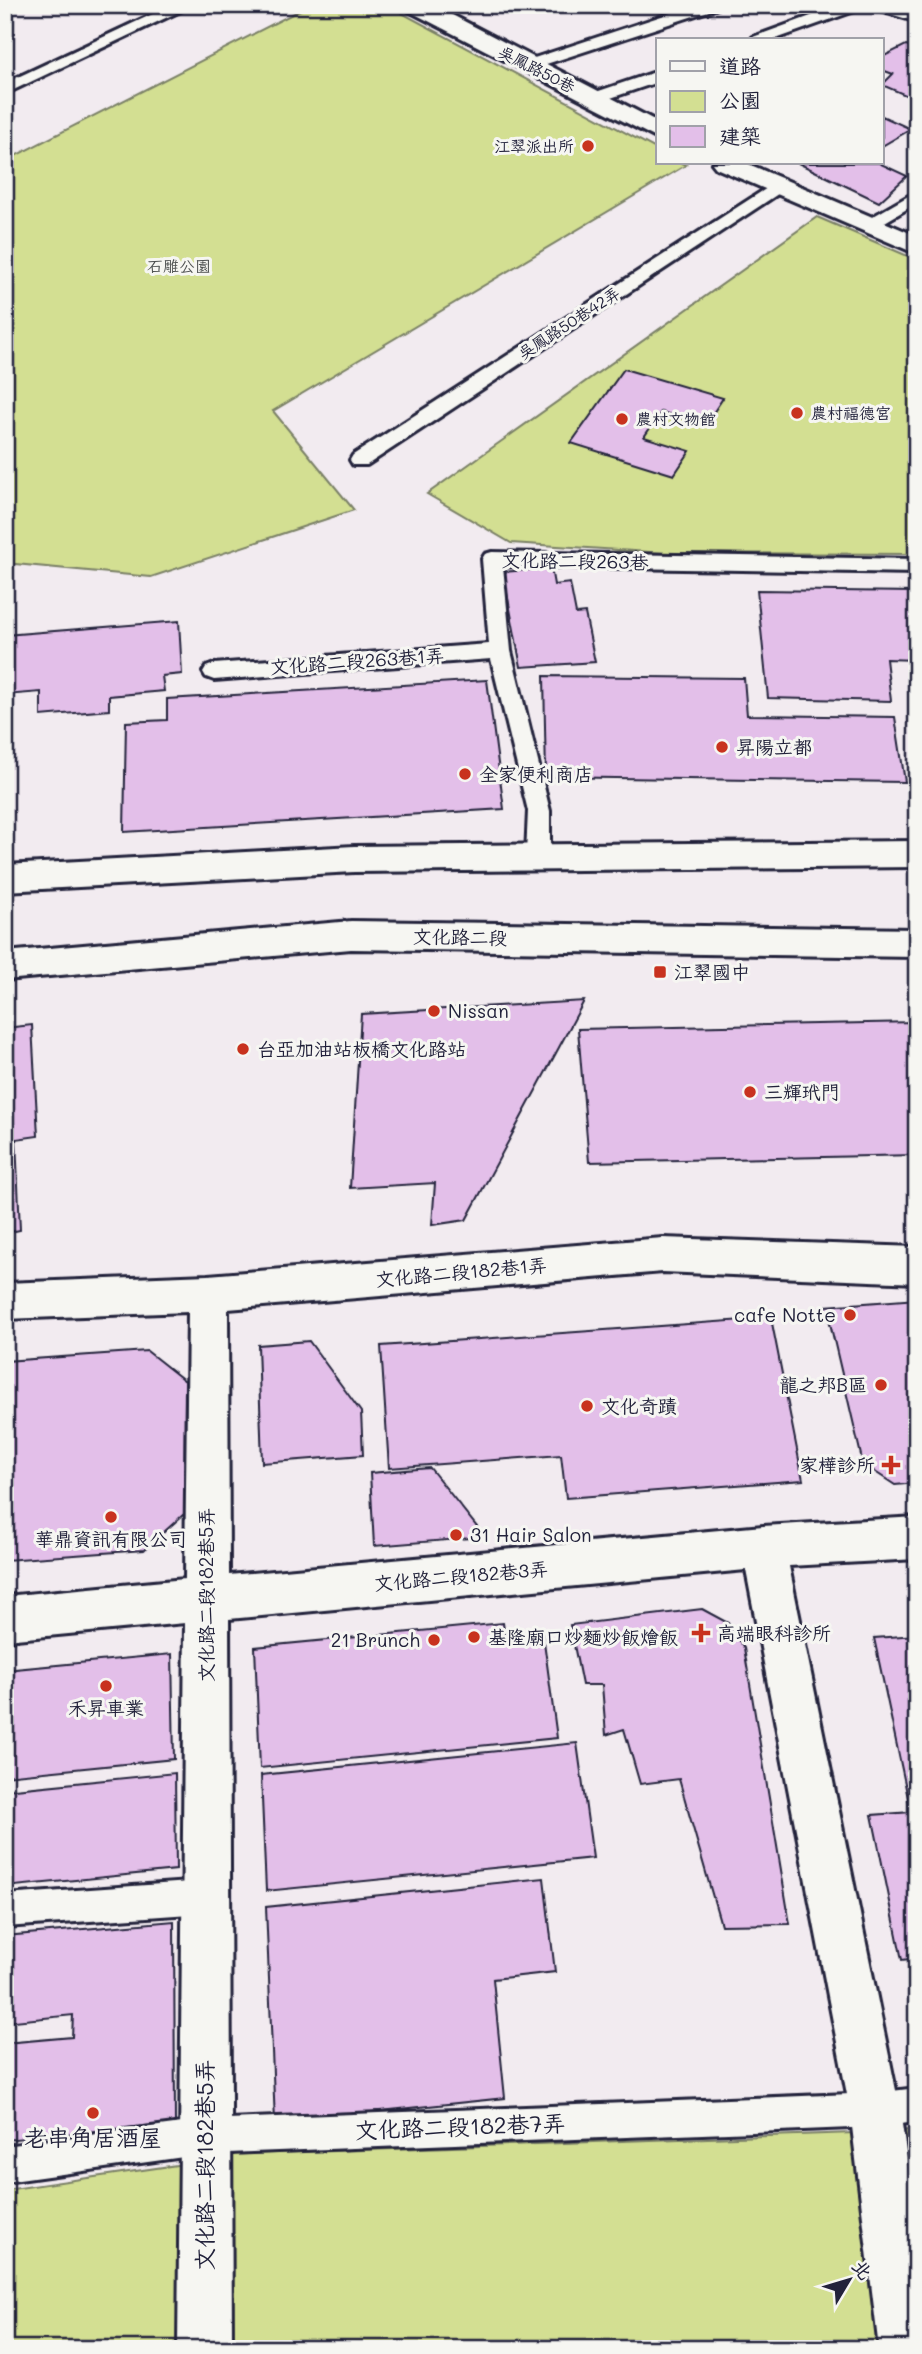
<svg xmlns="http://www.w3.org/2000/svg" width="922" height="2354" font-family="Mali,'LXGW WenKai TC',sans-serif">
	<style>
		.green { fill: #d3df92; stroke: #7a8066; stroke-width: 2 }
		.building { fill: #e3bfe9; stroke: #22223b; stroke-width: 2 }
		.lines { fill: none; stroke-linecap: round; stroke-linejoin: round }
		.service-casing { stroke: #22223b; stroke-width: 6 }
		.minor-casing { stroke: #22223b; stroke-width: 6 }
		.primary-casing { stroke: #22223b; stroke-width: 6 }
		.service { fill: #f6f6f2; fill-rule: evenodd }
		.minor { fill: #f6f6f2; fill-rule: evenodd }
		.primary { fill: #f6f6f2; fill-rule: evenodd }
		.poi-dot { fill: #c8321e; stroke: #f6f6f2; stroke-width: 2.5 }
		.labels { text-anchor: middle; stroke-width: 6; stroke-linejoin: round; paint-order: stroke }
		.far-street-label { font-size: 16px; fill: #22223b; stroke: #f6f6f2 }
		.far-poi-label { font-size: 16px; fill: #22223b; stroke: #f6f6f2; text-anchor: start }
		.far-park-label { font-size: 16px; fill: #4e5151; stroke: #f6f6f2 }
		.street-label { font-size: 19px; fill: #22223b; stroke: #f6f6f2 }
		.poi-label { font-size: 19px; fill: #22223b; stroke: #f6f6f2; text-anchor: start }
		.near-street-label { font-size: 23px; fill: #22223b; stroke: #f6f6f2 }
		.near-poi-label { font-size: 23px; fill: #22223b; stroke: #f6f6f2 }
	</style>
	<rect width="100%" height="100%" fill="#f2ebf0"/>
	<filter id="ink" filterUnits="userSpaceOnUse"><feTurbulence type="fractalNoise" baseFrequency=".0143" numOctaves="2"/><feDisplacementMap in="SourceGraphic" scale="14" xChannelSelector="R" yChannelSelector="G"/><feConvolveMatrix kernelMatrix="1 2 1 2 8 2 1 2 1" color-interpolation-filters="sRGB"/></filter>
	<g filter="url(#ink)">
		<g class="green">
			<path d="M310,5h77l271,145v13h23l5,2 -413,246 81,99 -203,67 -146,-14v-402z"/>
			<path d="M817,217l100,43v294l-252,-1 -154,-10 -84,-49z"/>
			<path d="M917,2129v93l-17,-91z"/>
			<path d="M854,2133l28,216h-655l-7,-194z"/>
			<path d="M184,2164l2,185h-181v-159z"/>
		</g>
		<g class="building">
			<path d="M906,45l11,4 -2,50 -33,-14 11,-11 -11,-4v-13z"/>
			<path d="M882,116l29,13 -29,17z"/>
			<path d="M798,163h81l28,13 -28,26z"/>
			<path d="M624,369l99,29 -18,27 -44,-13 -17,25 46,14 -16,24 -103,-32z"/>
			<path d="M551,568l3,17 16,-2 6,31 9,-1 10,49 -74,5 -18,-95z"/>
			<path d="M757,590l160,2v68l-31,-1 5,42 -123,-3z"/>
			<path d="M179,621l3,53 -20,2 2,15 -55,5v14l-68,6v-24l-36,3v-60z"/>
			<path d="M544,676l200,2 3,37 148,2 10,65 -359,-5z"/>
			<path d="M487,680l17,129 -380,23 2,-110 41,-2v-21z"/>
			<path d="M584,1001l-118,219 -34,5 3,-42 -85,5 11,-174z"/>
			<path d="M917,1022v133l-328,7 -11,-133z"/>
			<path d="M32,1025l6,111 -22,3 4,91 -15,3v-205z"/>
			<path d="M917,1299v184l-22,2 -32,-21 -37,-158z"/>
			<path d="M771,1318l32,162 -237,18 -5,-43 -172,13 -8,-122z"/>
			<path d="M309,1341l52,71 2,43 -101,8 -4,-118z"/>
			<path d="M147,1351l38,30 -1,133 -40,36 -139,10v-199z"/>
			<path d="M430,1468l55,69 -111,9 -4,-73z"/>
			<path d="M702,1609l26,14 16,25 46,276 -69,1 -42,-146 -39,5 -16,-55 -18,6 -4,-50h-20l-12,-60z"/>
			<path d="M503,1623l2,14 38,-3 14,104 -297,30 -5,-121z"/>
			<path d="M917,1635v323l-15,2 -30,-145 39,-3 -37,-174z"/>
			<path d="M172,1654l2,105 -169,17v-106z"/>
			<path d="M577,1743l16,115 -327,33 -5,-116z"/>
			<path d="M175,1773l1,97 -171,17v-97z"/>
			<path d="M544,1878l11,94 -62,7 12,119 -230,24 -9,-215z"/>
			<path d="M174,1921l1,202 -170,17v-97l67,-6 1,-22 -68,7v-86z"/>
		</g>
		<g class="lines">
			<g class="service-casing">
				<g id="service">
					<path d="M172,5h21l-188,89v-11z"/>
					<path d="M695,5h25l-2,3 -184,60h-12l-2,-3 2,-3z"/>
					<path d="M841,5h24l-2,3 -90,32h-22l2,-3z"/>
					<path d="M658,71v11l-62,21 -8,-5 2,-4z"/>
					<path d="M778,181l9,5 -3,4 -417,275h-14l-3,-5 3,-5z"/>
					<path d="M917,191v12l-44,26h-12l-3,-4z"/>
					<path d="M492,552l425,7v14l-414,-7 8,85 39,160v44l-4,6 -8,3 -8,-3 -4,-6 2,-44 -37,-152 -277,21 -8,-3 -3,-5 3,-5 8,-3 275,-20 -7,-85 3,-5z"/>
					<path d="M204,1881l12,4 4,12 -4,12 -12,4 -199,14v-32z"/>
					<path d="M917,2088v34l-42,5 -670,27 -200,28v-36l200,-26 670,-27z"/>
				</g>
			</g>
			<g class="minor-casing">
				<g id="minor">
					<path d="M404,5h29l225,117v17l-251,-129z"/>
					<path d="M874,5l43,2v15l-40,-12z"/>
					<path d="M712,163h34l171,73v18l-201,-86z"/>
					<path d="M663,1238l254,9v36l-254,-11 -435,37 1,266 534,-49 154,-9v42l-128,7 111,544 17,120v119h-38l-29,-239 -104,-540 -517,49 3,730h-54l7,-726 -180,17v-44l180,-17 3,-267 -183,7v-36l203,-8z"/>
				</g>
			</g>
			<g class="primary-casing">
				<g id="primary">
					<path d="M917,841v26l-563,5 -349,19v-26l349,-19z"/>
					<path d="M351,921l566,8v28l-566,-8 -346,31v-28z"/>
				</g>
			</g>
			<use href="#service" class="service"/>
			<use href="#minor" class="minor"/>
			<use href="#primary" class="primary"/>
		</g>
	</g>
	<g class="poi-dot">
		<circle cx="588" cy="146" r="7"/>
		<circle cx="797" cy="413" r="7"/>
		<circle cx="622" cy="419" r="7"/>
		<circle cx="722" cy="747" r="7"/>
		<circle cx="465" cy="774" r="7"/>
		<rect x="653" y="965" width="14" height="14" rx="3.5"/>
		<circle cx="434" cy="1011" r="7"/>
		<circle cx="243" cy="1049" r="7"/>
		<circle cx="750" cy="1092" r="7"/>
		<circle cx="850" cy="1315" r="7"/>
		<circle cx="881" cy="1385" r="7"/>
		<circle cx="587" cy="1406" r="7"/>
		<path d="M887.5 1454.5h7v7h7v7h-7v7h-7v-7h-7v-7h7z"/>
		<circle cx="111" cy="1517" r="7"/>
		<circle cx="456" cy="1535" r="7"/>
		<path d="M697.5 1622.5h7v7h7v7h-7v7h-7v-7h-7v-7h7z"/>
		<circle cx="474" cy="1637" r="7"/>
		<circle cx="434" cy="1640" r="7"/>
		<circle cx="106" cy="1686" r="7"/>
		<circle cx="93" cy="2113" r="7"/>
	</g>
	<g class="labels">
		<g class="far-street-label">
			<text transform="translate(537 69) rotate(27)" y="6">吳鳳路50巷</text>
			<text transform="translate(569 323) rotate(-33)" y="6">吳鳳路50巷42弄</text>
		</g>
		<g class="far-poi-label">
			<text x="574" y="152" text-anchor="end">江翠派出所</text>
			<text x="811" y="419">農村福德宮</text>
			<text x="636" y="425">農村文物館</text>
		</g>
		<g class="far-park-label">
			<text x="179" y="272">石雕公園</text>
		</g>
		<g class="street-label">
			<text transform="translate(575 561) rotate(1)" y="7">文化路二段263巷</text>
			<text transform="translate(357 661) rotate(-4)" y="7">文化路二段263巷1弄</text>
			<text transform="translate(460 937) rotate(1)" y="7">文化路二段</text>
			<text transform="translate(461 1272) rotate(-5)" y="7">文化路二段182巷1弄</text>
			<text transform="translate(461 1576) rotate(-5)" y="7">文化路二段182巷3弄</text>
			<text transform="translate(206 1595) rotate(-90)" y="7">文化路二段182巷5弄</text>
		</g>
		<g class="poi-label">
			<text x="736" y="754">昇陽立都</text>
			<text x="479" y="781">全家便利商店</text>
			<text x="674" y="979">江翠國中</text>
			<text x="448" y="1018">Nissan</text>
			<text x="257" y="1056">台亞加油站板橋文化路站</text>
			<text x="764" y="1099">三輝玳門</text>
			<text x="836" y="1322" text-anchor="end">cafe Notte</text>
			<text x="867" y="1392" text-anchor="end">龍之邦B區</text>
			<text x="601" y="1413">文化奇蹟</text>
			<text x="875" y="1472" text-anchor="end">家樺診所</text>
			<text x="470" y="1542">31 Hair Salon</text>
			<text x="111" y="1546" text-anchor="middle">華鼎資訊有限公司</text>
			<text x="717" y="1640">高端眼科診所</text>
			<text x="488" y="1644">基隆廟口炒麵炒飯燴飯</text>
			<text x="420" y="1647" text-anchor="end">21 Brunch</text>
			<text x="106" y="1715" text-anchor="middle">禾昇車業</text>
		</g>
		<g class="near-street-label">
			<text transform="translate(460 2127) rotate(-2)" y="8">文化路二段182巷7弄</text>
			<text transform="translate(205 2165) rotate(-90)" y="8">文化路二段182巷5弄</text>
		</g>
		<g class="near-poi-label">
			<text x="93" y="2146">老串角居酒屋</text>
		</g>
	</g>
	<rect width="922" height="2354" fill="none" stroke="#f6f6f2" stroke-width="28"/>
	<rect x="14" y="14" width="894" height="2326" fill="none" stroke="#22223b" stroke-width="2.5" filter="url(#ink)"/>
	<rect x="656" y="38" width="228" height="126" fill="#f6f6f2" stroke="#a1a1a9" stroke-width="2"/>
	<rect x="670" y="61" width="35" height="10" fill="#f6f6f2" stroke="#a1a1a9" stroke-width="2"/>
	<text x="719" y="74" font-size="21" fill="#22223b">道路</text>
	<rect x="670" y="91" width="35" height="21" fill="#d3df92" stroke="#a1a1a9" stroke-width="2"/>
	<text x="719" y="108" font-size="21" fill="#22223b">公園</text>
	<rect x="670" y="126" width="35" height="21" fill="#e3bfe9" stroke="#a1a1a9" stroke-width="2"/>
	<text x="719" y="144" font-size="21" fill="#22223b">建築</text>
	<g transform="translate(849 2280) rotate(52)" stroke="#f6f6f2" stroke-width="5" paint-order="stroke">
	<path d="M0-5L12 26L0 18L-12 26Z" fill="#22223b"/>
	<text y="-10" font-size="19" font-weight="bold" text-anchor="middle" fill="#22223b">北</text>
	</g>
</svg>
